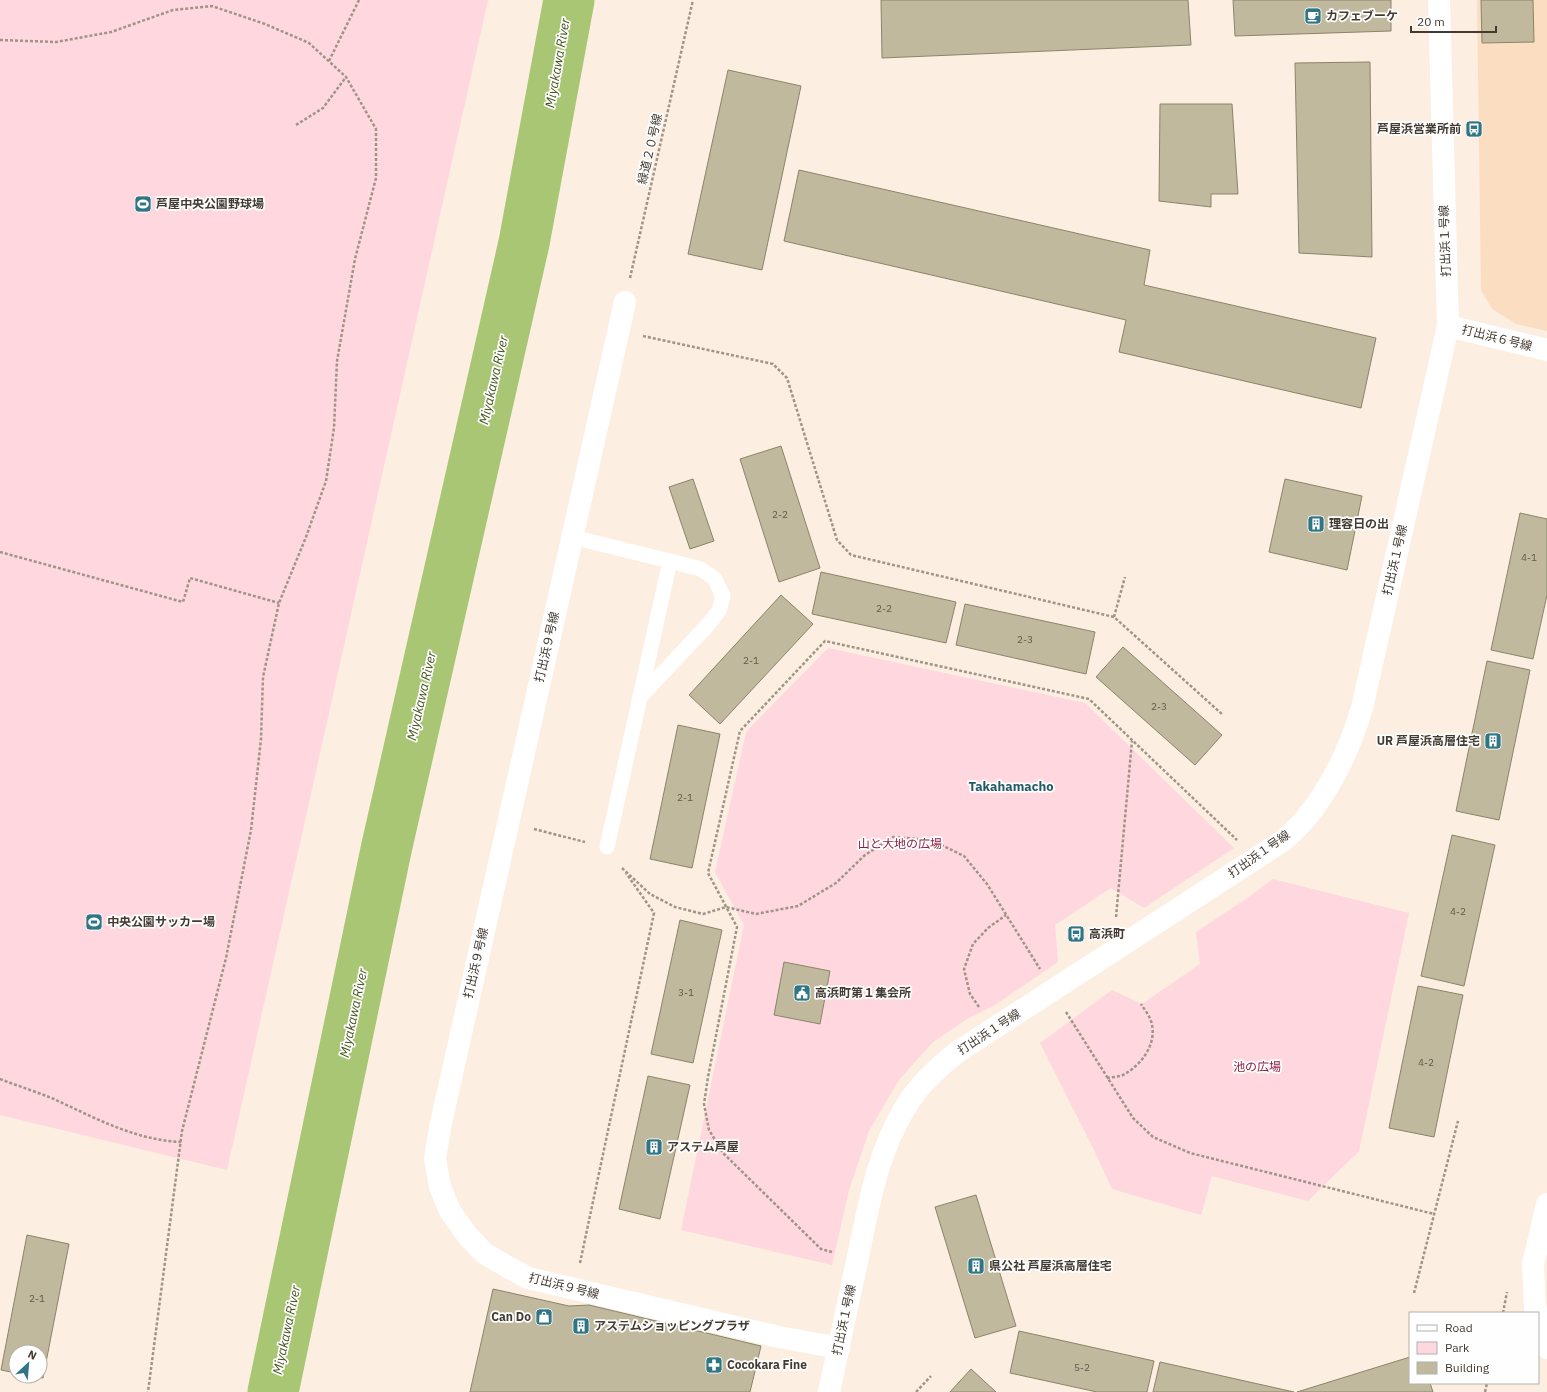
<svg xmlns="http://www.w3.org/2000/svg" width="1547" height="1392" font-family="'IBM Plex Sans','Noto Sans JP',sans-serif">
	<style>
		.built { fill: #fbdec2 }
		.green { fill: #fed8de }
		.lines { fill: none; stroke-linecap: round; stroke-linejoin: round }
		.river { stroke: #a9c674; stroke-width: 51 }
		.building { fill: #c0b99d; stroke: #8b8469 }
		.path { stroke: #a09489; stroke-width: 2.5; stroke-dasharray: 3 2; stroke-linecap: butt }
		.lane { stroke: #fff; stroke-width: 15 }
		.street { stroke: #fff; stroke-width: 22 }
		.secondary { stroke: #fff; stroke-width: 22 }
		.labels { text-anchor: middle; stroke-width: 3.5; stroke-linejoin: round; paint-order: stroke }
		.number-label { font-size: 10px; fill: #625a4c }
		.poi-label { font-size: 12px; font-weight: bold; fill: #433a31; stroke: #fefefe; text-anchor: start }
		.street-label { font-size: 12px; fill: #433a31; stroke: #fefefe }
		.park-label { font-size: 12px; fill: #8c2143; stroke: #fefefe }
		.water-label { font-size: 13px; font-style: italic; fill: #3f5218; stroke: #fefefe }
		.neighbourhood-label { font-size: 13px; font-weight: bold; fill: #215964; stroke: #fefefe }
	</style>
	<rect width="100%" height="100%" fill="#fceee0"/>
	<path class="built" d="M1477,0h70v331l-31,-7 -24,-15 -11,-19z"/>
	<g class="green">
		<path d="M0,0h488l-261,1170 -227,-55z"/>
		<path d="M828,648l257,55 149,145 -90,60 -33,-20 -56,37 3,37 -63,43 -28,14 -35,24 -33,37 -30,51 -20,59 -17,75 -151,-35 63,-305 -29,-53 31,-140z"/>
		<path d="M1273,879l136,34 -50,238 -51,50 -96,-25 -11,39 -89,-26 -19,-41 -53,-105 72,-53 30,14 58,-40 -4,-32 47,-31z"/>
	</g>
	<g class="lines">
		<path class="river" d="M273,1392l113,-542 138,-607 45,-243"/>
	</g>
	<g class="building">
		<path d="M881,0h307l3,45 -309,13z"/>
		<path d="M1233,0h158v31l-156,5z"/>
		<path d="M1481,0h52l1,42 -52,1z"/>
		<path d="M1370,62l2,195 -73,-4 -4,-190z"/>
		<path d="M728,70l73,16 -39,184 -74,-16z"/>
		<path d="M1160,104h72l6,90h-27v13l-52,-6z"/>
		<path d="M799,170l351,80 -6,35 232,53 -15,70 -242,-56 7,-32 -342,-79z"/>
		<path d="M781,446l39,122 -41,14 -39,-123z"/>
		<path d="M693,479l21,62 -24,8 -21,-62z"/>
		<path d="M1285,479l77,17 -15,74 -78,-18z"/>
		<path d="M1520,513l27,6v76l-14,64 -42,-9z"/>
		<path d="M821,572l135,30 -10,41 -134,-29z"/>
		<path d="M781,595l32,29 -93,100 -31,-29z"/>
		<path d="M965,604l130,28 -9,42 -130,-29z"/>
		<path d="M1123,647l99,88 -27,30 -99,-88z"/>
		<path d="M1487,661l43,9 -31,150 -43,-9z"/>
		<path d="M678,725l42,9 -28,134 -42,-9z"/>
		<path d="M1452,835l43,10 -31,141 -43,-10z"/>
		<path d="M680,920l42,10 -29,133 -42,-9z"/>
		<path d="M784,962l46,9 -10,53 -46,-9z"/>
		<path d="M1418,986l45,9 -29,142 -45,-9z"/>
		<path d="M648,1076l42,9 -30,134 -41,-10z"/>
		<path d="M976,1195l40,131 -41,12 -40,-131z"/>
		<path d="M27,1235l42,9 -26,134 -10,-2h7v-24h-24v21l-15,-3z"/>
		<path d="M493,1289l76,17 20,-1 172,41 -11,46h-280z"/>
		<path d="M1019,1331l135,30 -7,31h-50l-87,-19z"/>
		<path d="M1410,1357v26h20l3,9h-136z"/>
		<path d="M1160,1362l134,30h-141z"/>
		<path d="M971,1369l25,23h-46z"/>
	</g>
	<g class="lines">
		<g class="path">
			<path d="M0,40l56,2 55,-10 62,-22 39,-4 53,18 44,19 37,34 30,52v49l-21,81 -18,102 -3,67 -8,53 -20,56 -27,66 -16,74 -2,62 -10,91 -25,128 -44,173 -34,261"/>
			<path d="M329,61l30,-61"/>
			<path d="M296,125l27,-17 23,-31"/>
			<path d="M630,278l63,-278"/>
			<path d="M643,336l130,28 14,14 50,162 14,15 263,62 109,98"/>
			<path d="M0,552l183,50 7,-24 89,25"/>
			<path d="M1114,617l11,-40"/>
			<path d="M534,829l51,13"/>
			<path d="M622,868l28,26 25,13 28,7 23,-7 30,7 42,-8 38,-23 29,-28 28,-18 38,3 33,16 23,28 53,85"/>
			<path d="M1116,917l16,-176"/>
			<path d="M979,1007l-9,-13 -6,-25 9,-25 15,-16 18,-13"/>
			<path d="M1066,1012l67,106 20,19 37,16 244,61"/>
			<path d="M1107,1078c5,-1 11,-1 16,-3 19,-10 35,-32 28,-54 -2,-6 -7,-12 -10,-17"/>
			<path d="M0,1079c18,7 37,13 54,20 41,19 81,41 127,43"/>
			<path d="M832,1252l-11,-3 -98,-96 -14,-23 -5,-26 4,-27 29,-150 -29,-54 32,-142 85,-90 264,58 148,141"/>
			<path d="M580,1263l74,-350 -28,-40"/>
			<path d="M1414,1293l44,-172"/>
			<path d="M1503,1313l4,-21"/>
			<path d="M916,1392l15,-16"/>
			<path d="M1485,1392l2,-9"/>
		</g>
		<g class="lane">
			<path d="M572,537l98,24 -63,286"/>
			<path d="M639,698l67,-71 13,-16 4,-15 -8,-17 -14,-10 -31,-8"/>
		</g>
		<g class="street">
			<path d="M625,302l-184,821 -6,35 5,29 10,24 17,24 17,18 22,13 22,12 251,59 60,11"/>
			<path d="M1537,1313l-2,-6 -2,-43 14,-60"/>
			<path d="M1538,1318l9,30"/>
		</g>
		<g class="secondary">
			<path d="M1448,326l99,24"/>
			<path d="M829,1392c10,-46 20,-93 30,-140 10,-49 19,-100 46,-144 13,-23 33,-41 54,-57l325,-211c7,-7 16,-14 22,-22 27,-33 44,-70 56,-110l86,-382 -9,-326"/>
		</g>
	</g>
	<defs>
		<g id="cafe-square" transform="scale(0.9)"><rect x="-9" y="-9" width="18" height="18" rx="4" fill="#307584" stroke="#fefefe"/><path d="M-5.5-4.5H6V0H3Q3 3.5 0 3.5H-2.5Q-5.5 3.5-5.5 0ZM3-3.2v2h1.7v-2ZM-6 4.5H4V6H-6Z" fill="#fff"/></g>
		<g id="bus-square" transform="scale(0.9)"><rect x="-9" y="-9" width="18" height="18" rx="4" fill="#307584" stroke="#fefefe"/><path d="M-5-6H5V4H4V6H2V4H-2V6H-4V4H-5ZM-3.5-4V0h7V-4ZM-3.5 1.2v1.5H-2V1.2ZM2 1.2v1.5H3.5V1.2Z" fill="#fff"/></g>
		<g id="stadium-square" transform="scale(0.9)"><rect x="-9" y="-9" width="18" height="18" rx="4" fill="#307584" stroke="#fefefe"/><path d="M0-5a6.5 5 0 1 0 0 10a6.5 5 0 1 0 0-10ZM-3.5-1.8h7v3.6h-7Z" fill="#fff"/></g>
		<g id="building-square" transform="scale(0.9)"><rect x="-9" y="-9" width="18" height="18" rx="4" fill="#307584" stroke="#fefefe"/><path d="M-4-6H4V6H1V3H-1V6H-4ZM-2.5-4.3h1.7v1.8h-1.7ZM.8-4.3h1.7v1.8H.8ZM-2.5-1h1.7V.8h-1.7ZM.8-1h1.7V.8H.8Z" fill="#fff"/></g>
		<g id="civic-square" transform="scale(0.9)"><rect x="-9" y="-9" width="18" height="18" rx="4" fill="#307584" stroke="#fefefe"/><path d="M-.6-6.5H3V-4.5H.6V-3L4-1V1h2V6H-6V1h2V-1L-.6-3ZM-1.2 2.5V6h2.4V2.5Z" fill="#fff"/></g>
		<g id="shop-square" transform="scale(0.9)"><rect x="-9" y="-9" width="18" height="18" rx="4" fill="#307584" stroke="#fefefe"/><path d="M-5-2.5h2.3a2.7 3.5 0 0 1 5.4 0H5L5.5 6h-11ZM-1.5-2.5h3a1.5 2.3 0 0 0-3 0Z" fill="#fff"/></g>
		<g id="pharmacy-square" transform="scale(0.9)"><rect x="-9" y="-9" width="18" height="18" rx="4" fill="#307584" stroke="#fefefe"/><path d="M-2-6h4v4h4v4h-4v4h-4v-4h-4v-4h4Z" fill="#fff"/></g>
	</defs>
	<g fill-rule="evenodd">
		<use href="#cafe-square" x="1313" y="16"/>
		<use href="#bus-square" x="1474" y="129"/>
		<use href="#stadium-square" x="143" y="204"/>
		<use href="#building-square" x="1316" y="524"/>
		<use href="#building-square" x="1493" y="741"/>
		<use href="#stadium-square" x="94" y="922"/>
		<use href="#bus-square" x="1076" y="934"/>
		<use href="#civic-square" x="802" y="993"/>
		<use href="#building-square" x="654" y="1147"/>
		<use href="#building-square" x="976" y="1266"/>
		<use href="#shop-square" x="544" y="1317"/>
		<use href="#building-square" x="581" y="1326"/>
		<use href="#pharmacy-square" x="714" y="1365"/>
	</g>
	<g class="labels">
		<g class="number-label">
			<text x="780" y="518">2-2</text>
			<text x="1529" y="561">4-1</text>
			<text x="884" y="612">2-2</text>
			<text x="1025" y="643">2-3</text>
			<text x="751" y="664">2-1</text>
			<text x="1159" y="710">2-3</text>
			<text x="685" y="801">2-1</text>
			<text x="1458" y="915">4-2</text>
			<text x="686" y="996">3-1</text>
			<text x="1426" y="1066">4-2</text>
			<text x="37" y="1302">2-1</text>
			<text x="1082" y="1371">5-2</text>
		</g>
		<g class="poi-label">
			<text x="1326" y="20">カフェブーケ</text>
			<text x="1461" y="133" text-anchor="end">芦屋浜営業所前</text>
			<text x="156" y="208">芦屋中央公園野球場</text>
			<text x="1329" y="528">理容日の出</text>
			<text x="1480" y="745" text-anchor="end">UR 芦屋浜高層住宅</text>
			<text x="107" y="926">中央公園サッカー場</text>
			<text x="1089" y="938">高浜町</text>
			<text x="815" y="997">高浜町第１集会所</text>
			<text x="667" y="1151">アステム芦屋</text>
			<text x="989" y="1270">県公社 芦屋浜高層住宅</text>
			<text x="531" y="1321" text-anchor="end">Can Do</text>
			<text x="594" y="1330">アステムショッピングプラザ</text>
			<text x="727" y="1369">Cocokara Fine</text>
		</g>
		<g class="street-label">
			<text transform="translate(650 149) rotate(-77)" y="4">緑道２０号線</text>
			<text transform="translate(1445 241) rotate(-92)" y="4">打出浜１号線</text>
			<text transform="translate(1497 338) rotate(14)" y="4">打出浜６号線</text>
			<text transform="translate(1395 560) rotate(-77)" y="4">打出浜１号線</text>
			<text transform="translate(547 647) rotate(-77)" y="4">打出浜９号線</text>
			<text transform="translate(1259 854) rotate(-35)" y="4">打出浜１号線</text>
			<text transform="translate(476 963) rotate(-77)" y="4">打出浜９号線</text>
			<text transform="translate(989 1032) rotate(-33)" y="4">打出浜１号線</text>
			<text transform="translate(564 1286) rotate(14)" y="4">打出浜９号線</text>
			<text transform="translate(844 1320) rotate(-78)" y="4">打出浜１号線</text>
		</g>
		<g class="park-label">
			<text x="900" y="848">山と大地の広場</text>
			<text x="1257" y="1071">池の広場</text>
		</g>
		<g class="water-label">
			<text transform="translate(557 63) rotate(-80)" y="5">Miyakawa River</text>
			<text transform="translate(493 380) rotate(-77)" y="5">Miyakawa River</text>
			<text transform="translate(421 696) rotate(-77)" y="5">Miyakawa River</text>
			<text transform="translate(353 1013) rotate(-78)" y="5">Miyakawa River</text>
			<text transform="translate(286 1330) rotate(-78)" y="5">Miyakawa River</text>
		</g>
		<g class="neighbourhood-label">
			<text x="1011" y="791">Takahamacho</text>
		</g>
	</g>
	<rect x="1409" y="1312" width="130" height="72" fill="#fefefe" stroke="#b3b0ac"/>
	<rect x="1417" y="1325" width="20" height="6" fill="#ffffff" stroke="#b3b0ac"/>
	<text x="1445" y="1332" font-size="12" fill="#433a31">Road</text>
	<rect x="1417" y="1342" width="20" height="12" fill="#fed8de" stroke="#b3b0ac"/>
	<text x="1445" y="1352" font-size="12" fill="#433a31">Park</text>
	<rect x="1417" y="1362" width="20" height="12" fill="#c0b99d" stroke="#b3b0ac"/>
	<text x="1445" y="1372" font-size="12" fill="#433a31">Building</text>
	<g transform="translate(28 1364) rotate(26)"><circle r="19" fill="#fefefe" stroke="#b3b0ac"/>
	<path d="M0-3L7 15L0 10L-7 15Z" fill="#307584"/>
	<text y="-6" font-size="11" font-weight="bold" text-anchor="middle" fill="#433a31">N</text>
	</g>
	<path d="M1411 26v6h85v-6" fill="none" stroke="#433a31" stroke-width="2"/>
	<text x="1417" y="26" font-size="12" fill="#433a31" stroke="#fefefe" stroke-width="3" paint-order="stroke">20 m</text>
</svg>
